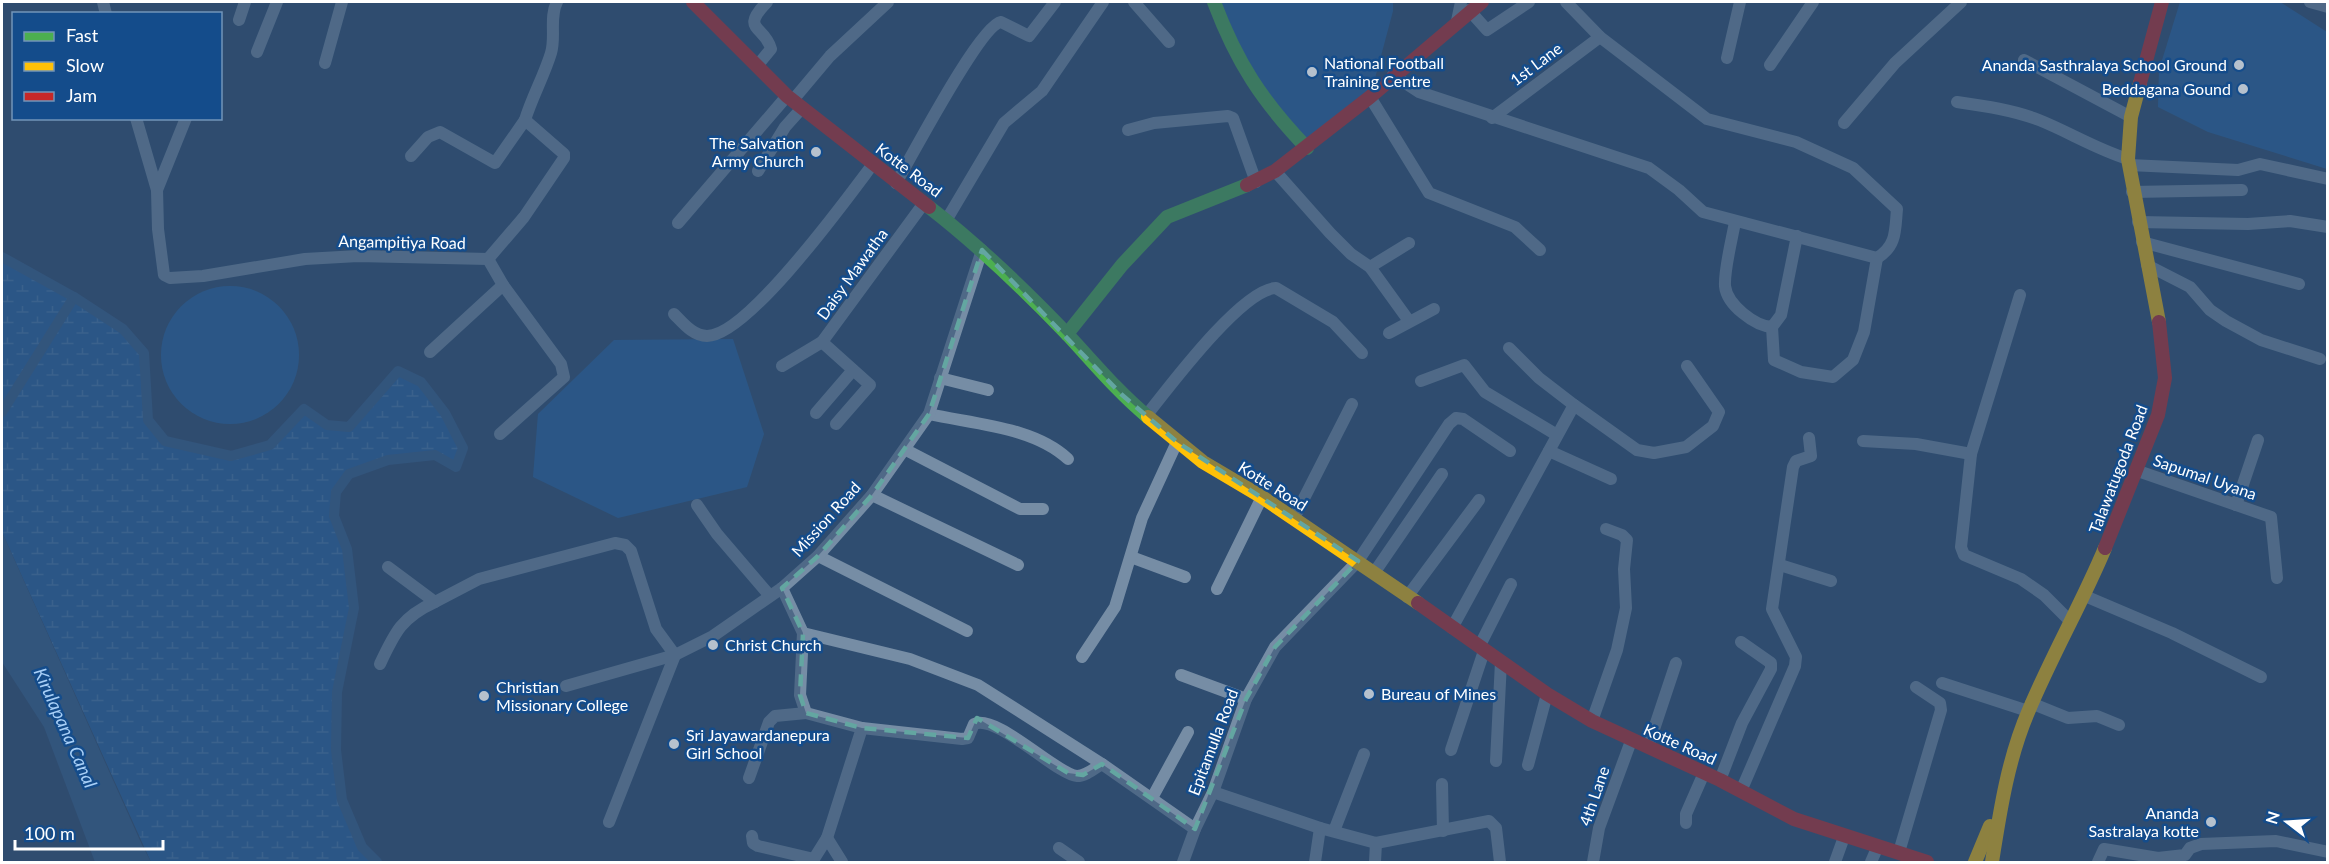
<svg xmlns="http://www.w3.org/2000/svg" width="2329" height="864" font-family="Lato,sans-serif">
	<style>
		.wetland { fill: url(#wetland-marsh) }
		.pitch { fill: #2763a2 }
		.water { fill: #375f8c }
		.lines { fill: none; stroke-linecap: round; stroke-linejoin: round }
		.canal { stroke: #375f8c; stroke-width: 10 }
		.street { stroke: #768da5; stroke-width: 12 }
		.fast { stroke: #4caf50; stroke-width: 14 }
		.slow { stroke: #ffc107; stroke-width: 14 }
		.jam { stroke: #c62828; stroke-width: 14 }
		.marked { fill: none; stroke: #63a6a1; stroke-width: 4.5; stroke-dasharray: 12 8; stroke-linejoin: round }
		.poi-dot { fill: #b6c1cd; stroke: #144c8b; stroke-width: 2 }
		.labels { text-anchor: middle; stroke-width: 5; stroke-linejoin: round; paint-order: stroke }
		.poi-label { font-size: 16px; fill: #fff; stroke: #144c8b; text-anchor: start }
		.street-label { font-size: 16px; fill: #fff; stroke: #144c8b }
		.water-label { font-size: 18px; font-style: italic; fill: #a8cff7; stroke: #144c8b }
	</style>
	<defs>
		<pattern id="wetland-marsh" width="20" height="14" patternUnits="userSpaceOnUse" patternTransform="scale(1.5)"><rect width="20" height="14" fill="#2763a2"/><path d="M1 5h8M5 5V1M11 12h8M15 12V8" fill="none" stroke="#477ab0"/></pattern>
	</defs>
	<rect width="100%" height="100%" fill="#2f4d70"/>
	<path class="wetland" d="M2,257l72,40 49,32 21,24 4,67 17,21 67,15 38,-11 34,-36 23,16 22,2 49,-56 23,11 24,31 18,35 -7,19c-7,-4 -16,-12 -24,-12 -30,-1 -79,7 -95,35 -12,19 5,42 10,61 5,17 6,36 7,54 0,28 -12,58 -16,85 -9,56 -1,132 39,172h-226l-149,-330z"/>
	<g class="pitch">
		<path d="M1214,2h179v9l-23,86 -63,51 -34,-35z"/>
		<path d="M2180,2h100l47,30v137l-119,-37 -50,-25 1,-37z"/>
		<circle cx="230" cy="355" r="69"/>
		<path d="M733,339l31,95 -17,53 -129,31 -85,-41 5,-63 76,-74z"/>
	</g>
	<path class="water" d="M2,532l140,313 9,17h-56l-51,-135 -42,-65z"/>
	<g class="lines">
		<g class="canal">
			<path d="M2,257l72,40 -72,115"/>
			<path d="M74,297l49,32 21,24 4,67 17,21 66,15 39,-11 34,-36 23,16 22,2 49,-56 23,11 24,31 18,35 -7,19 -21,-12 -47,5 -39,14 -13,18 -2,24 13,33 7,59 -17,84 -1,58 6,50 20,47 15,15"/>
		</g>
		<g class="street">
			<path d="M103,2l3,12"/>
			<path d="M1134,2l35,40"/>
			<path d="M2310,2l18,5"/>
			<path d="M1469,10l18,20 42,-28"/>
			<path d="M239,20l6,-18"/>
			<path d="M1457,21l4,-19"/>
			<path d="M257,52l20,-50"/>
			<path d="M1727,58l13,-56"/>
			<path d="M2024,60l107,57"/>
			<path d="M325,63l17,-61"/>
			<path d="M1770,65l43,-63"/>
			<path d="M757,66l14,-17c-6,-24 -32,-18 -4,-47"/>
			<path d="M1393,75l26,17 230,76 30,22 24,22 174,46c20,-12 18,-28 20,-49l-44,-41 -57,-26 -89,-23 -107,-82 -34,-35"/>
			<path d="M1370,97l59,96 86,34 25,23"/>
			<path d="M793,100l37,-44 58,-54"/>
			<path d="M1957,102c28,4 56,8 82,18 30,12 57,29 89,39"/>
			<path d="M136,118l21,72"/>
			<path d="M186,118l-29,72 1,39 6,46 6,3 33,-2 102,-17 53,-3 130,3 36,-42 40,-59v-4l-39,-34c7,-23 19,-44 26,-67 5,-16 -2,-36 6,-51"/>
			<path d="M1492,118l108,-81"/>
			<path d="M1844,123l51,-60 66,-61"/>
			<path d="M1128,130l26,-7 74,-7 5,2 23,64"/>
			<path d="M411,156l17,-19 12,-5 55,31 30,-43"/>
			<path d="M2129,165l109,5 22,-6 68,15"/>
			<path d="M758,171l27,-44 17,-19"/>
			<path d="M1275,171l55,62 21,21 19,13 39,54"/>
			<path d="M896,183c15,-25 84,-158 105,-161l28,14 26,-34"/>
			<path d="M2132,192l110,-2"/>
			<path d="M947,219l57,-96 38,-32 61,-89"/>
			<path d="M1735,222c-3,17 -11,48 -10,64 2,19 30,40 47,41l9,-12 16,-79"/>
			<path d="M2138,222l110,2 42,-3 38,6"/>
			<path d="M678,223l109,-127"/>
			<path d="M2142,242l157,42"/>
			<path d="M488,259l15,26"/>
			<path d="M2147,265l43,22 20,23 16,11 35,19 59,19"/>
			<path d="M1370,267l39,-24"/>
			<path d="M2020,295l-49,159 -10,93 3,8 57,24 23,16 27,27"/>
			<path d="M674,314c9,9 19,22 33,22 41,0 141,-139 166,-172"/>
			<path d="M1772,327l2,33 27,12 32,5 20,-17 11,-28 13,-74"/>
			<path d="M1389,333l45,-24"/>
			<path d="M1509,348l30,30 35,27"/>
			<path d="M430,352l73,-67 58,79 3,13 -64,57"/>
			<path d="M782,366l40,-24"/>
			<path d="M940,378l48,12"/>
			<path d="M1421,381l43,-16 21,27 72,43"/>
			<path d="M816,413l37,-43"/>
			<path d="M929,414c45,10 105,13 139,45"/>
			<path d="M1146,416c23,-29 96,-127 130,-128l57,34 29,31"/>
			<path d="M836,424l34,-39 -48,-43 102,-139"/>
			<path d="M1863,441l53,3 55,10"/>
			<path d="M906,450l114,59h23"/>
			<path d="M1549,451l62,28"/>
			<path d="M2138,471l133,46 6,61"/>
			<path d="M872,495l146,70"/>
			<path d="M697,505l20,29 53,62"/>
			<path d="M2236,505l22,-65"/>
			<path d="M1294,518l58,-114"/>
			<path d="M818,556l149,75"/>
			<path d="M1131,557l54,20"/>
			<path d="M1780,565l51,16"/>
			<path d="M388,567l47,35 44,-23 136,-36 10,2 6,6 25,78 19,26 -66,167"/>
			<path d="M1374,573l68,-99"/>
			<path d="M782,588l21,45 -3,62 6,18 56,15 -35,110"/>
			<path d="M1217,589l45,-92"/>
			<path d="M2085,596l87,37 89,44"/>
			<path d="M1407,597l72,-97"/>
			<path d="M1452,628l122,-223 63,45 17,3 32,-6 27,-21 6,-14 -32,-46"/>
			<path d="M803,633l107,26 68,26 124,79 93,65"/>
			<path d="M1479,647l32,-63"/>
			<path d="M1082,657l33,-50 27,-89 35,-76"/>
			<path d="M380,664c15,-32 22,-47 55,-62"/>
			<path d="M1181,675l65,24"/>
			<path d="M1942,683l86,28"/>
			<path d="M566,686l109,-31 38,-19 69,-48 36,-32 54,-61 57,-81 53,-164"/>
			<path d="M2031,703l37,15 29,-2 22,9"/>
			<path d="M1592,721l25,-71 9,-42 -2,-39 3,-29 -5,-5 -16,-6"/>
			<path d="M862,728l100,11 6,-1 6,-14c22,-11 83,51 103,52 9,0 18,-8 25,-12"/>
			<path d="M1648,747l28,-84"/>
			<path d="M1451,750l33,-99"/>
			<path d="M1496,761l5,-99"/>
			<path d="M1528,765l19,-71"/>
			<path d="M749,778l20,-56 6,-6 31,-3"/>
			<path d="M1720,780l22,-57 29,-54v-6l-30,-21"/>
			<path d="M1442,784l1,47"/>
			<path d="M1741,791l54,-125 1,-9 -24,-48 21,-142 3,-6 15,-5 -2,-18"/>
			<path d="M1213,792l107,36 56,15 113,-22 7,7 4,34"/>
			<path d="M1152,798l36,-66"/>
			<path d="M1686,823v-9l18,-41"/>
			<path d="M1334,831l30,-77"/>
			<path d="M752,836l1,7 5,3 56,13"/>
			<path d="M1059,848l20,14"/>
			<path d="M1899,852l42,-142 -1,-7 -24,-16"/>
			<path d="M812,862l15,-24 15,24"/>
			<path d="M1183,862l12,-33 18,-37 33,-93 29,-52 83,-86 91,-137 7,-6 7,1 47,32"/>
			<path d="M1315,862l5,-34"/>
			<path d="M1375,862l1,-19"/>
			<path d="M1593,862l6,-34 32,-87"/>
			<path d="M1835,862l9,-25"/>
			<path d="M1871,862l7,-16"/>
			<path d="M2098,862l6,-13 54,9 27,-3 5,-7 11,-4 75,-3 52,11"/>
		</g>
		<g class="fast">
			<path d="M1214,2c23,61 48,99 93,146"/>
			<path d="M929,207c49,38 95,82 139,128 26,28 50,57 80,82"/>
			<path d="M1067,334l55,-69 45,-48 80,-32"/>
		</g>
		<g class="slow">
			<path d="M2140,83l-9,34 -3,42 31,163"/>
			<path d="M1148,417l55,45 59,35 156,106"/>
			<path d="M1975,862l15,-36"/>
			<path d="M1992,862c8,-51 16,-104 37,-152 23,-55 53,-107 76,-162"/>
		</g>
		<g class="jam">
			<path d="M693,2l94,94 142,111"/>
			<path d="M2140,83l22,-81"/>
			<path d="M1247,185l28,-14 95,-74 112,-95"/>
			<path d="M2105,548l53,-133 7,-37 -6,-56"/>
			<path d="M1418,603l129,91 45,27 128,59 74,39 133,43"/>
		</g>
	</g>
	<path d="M0 0H2329V864H0ZM982,250l139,144 56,48 181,119 -83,86 -29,52 -51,130 -93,-65 -19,11 -15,-2 -91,-55 -9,20 -106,-10 -56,-15 -6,-18 3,-62 -21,-45 36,-32 54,-61 57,-81z" fill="#2f4d70" fill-opacity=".55" fill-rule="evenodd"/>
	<path class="marked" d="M982,250l139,144 56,48 181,119 -83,86 -29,52 -51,130 -93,-65 -19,11 -15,-2 -91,-55 -9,20 -106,-10 -56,-15 -6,-18 3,-62 -21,-45 36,-32 54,-61 57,-81z"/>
	<g class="poi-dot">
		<circle cx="2239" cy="65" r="6"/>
		<circle cx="1312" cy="72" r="6"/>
		<circle cx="2243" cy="89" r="6"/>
		<circle cx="816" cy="152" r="6"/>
		<circle cx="713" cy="645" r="6"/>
		<circle cx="1369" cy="694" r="6"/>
		<circle cx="484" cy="696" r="6"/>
		<circle cx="674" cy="744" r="6"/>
		<circle cx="2211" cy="822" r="6"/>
	</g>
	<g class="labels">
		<g class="poi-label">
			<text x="1324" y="69">National Football<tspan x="1324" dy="18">Training Centre</tspan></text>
			<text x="2227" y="71" text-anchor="end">Ananda Sasthralaya School Ground</text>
			<text x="2231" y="95" text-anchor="end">Beddagana Gound</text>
			<text x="804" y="149" text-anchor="end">The Salvation<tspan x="804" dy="18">Army Church</tspan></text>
			<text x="725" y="651">Christ Church</text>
			<text x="496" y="693">Christian<tspan x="496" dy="18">Missionary College</tspan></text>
			<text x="1381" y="700">Bureau of Mines</text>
			<text x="686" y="741">Sri Jayawardanepura<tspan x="686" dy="18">Girl School</tspan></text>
			<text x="2199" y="819" text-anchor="end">Ananda<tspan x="2199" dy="18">Sastralaya kotte</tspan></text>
		</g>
		<g class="street-label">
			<text transform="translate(1536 64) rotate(-37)" y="6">1st Lane</text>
			<text transform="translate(909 170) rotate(37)" y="6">Kotte Road</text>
			<text transform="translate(402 242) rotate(1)" y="6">Angampitiya Road</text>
			<text transform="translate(852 274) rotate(-54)" y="6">Daisy Mawatha</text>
			<text transform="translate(2118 469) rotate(-69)" y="6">Talawatugoda Road</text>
			<text transform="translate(2205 477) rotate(19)" y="6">Sapumal Uyana</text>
			<text transform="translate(1273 486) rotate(32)" y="6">Kotte Road</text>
			<text transform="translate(826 519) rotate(-48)" y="6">Mission Road</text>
			<text transform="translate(1213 742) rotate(-69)" y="6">Epitamulla Road</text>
			<text transform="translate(1680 744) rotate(24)" y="6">Kotte Road</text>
			<text transform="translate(1594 796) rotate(-71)" y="6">4th Lane</text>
		</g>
		<g class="water-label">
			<text transform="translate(65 728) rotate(66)" y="6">Kirulapana Canal</text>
		</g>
	</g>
	<rect width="2329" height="864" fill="none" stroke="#ffffff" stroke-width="6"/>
	<rect x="12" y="12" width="210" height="108" fill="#144c8b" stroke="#7294b9" stroke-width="1.5"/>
	<rect x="24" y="32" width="30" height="9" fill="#4caf50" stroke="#7294b9" stroke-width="1.5"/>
	<text x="66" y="42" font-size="18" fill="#ffffff">Fast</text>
	<rect x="24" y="62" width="30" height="9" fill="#ffc107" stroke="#7294b9" stroke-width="1.5"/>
	<text x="66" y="72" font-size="18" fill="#ffffff">Slow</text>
	<rect x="24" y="92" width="30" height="9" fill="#c62828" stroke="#7294b9" stroke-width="1.5"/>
	<text x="66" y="102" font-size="18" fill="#ffffff">Jam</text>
	<g transform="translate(2287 822) rotate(287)" stroke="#144c8b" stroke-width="4.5" paint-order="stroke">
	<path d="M0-4.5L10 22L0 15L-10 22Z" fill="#ffffff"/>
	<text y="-9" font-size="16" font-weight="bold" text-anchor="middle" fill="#ffffff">N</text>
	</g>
	<path d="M15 840v9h148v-9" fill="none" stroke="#ffffff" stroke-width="3"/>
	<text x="24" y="840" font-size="18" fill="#ffffff" stroke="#144c8b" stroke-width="4.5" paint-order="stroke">100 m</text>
</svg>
